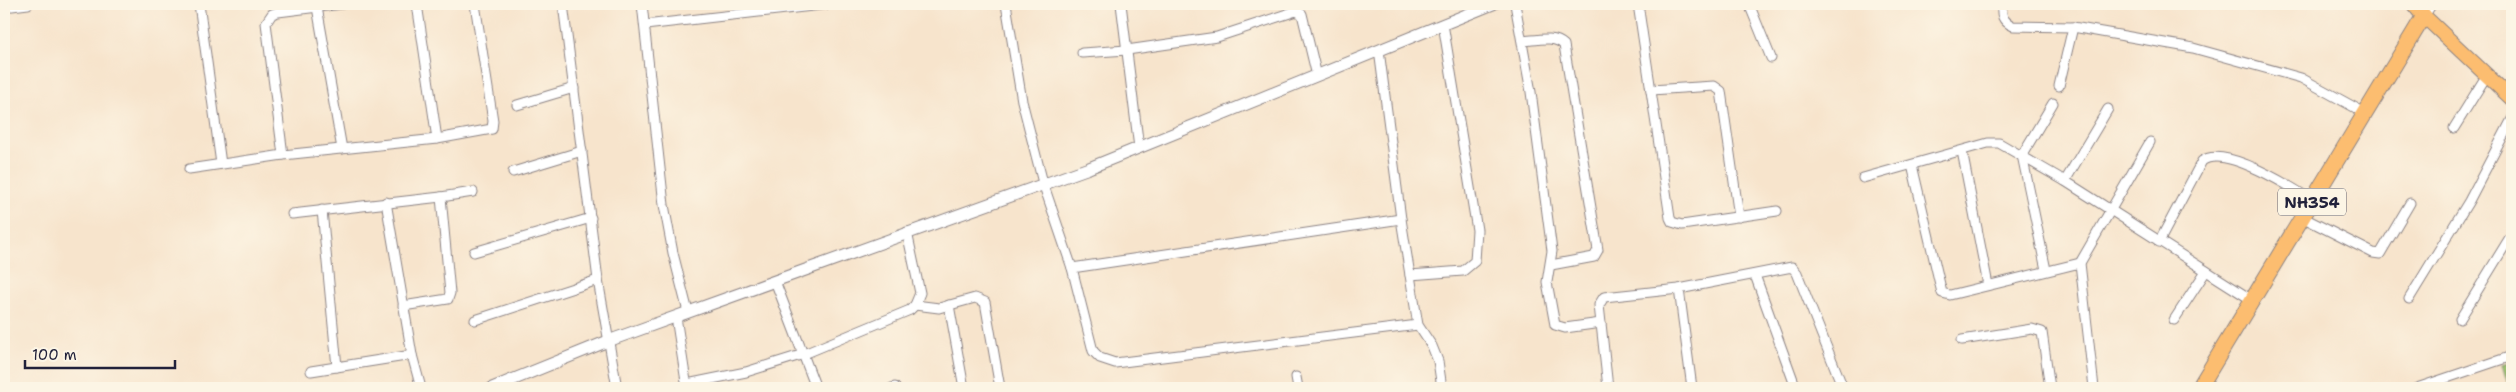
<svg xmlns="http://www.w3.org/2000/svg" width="2516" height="392" font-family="'Shantell Sans',sans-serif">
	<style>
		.green { fill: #9fc671; stroke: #607456 }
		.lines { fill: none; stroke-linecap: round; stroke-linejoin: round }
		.minor-casing { stroke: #8c8384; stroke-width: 11 }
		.tertiary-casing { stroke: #8c8384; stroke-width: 13 }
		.primary-casing { stroke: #8c8384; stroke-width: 16 }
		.trunk-casing { stroke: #8c8384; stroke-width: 17 }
		.minor { stroke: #fff; stroke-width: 9 }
		.tertiary { stroke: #fff; stroke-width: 11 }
		.primary { stroke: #fcbd6f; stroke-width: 14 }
		.trunk { stroke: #fcbd6f; stroke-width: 15 }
		.labels { text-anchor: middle; stroke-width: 4; stroke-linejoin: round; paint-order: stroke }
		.shield { fill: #fcf5e5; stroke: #63616e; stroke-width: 1 }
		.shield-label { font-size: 16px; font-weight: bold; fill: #22223b }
	</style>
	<rect width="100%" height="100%" fill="#fcf5e5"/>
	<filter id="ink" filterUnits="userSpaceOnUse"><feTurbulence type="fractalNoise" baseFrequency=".02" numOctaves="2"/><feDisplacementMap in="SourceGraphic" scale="10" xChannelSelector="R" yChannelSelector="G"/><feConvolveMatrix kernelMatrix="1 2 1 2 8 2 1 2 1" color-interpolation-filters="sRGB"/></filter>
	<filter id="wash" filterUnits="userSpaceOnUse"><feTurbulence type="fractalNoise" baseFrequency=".0096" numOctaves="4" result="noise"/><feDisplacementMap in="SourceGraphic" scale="20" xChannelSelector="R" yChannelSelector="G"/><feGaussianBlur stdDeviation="1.12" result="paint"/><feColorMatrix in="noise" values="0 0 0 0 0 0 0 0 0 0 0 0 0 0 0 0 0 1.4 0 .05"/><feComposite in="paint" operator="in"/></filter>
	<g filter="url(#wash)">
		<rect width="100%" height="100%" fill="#f7e4cc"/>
		<path class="green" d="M2512,361v27h-3l-7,-24z"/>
	</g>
	<g filter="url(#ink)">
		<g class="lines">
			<g class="minor-casing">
				<g id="minor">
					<path d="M199,4l22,160"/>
					<path d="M342,4l-64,8 -6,2 -6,9 17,132 154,-16 55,-10 1,-8 -18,-117"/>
					<path d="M417,4l20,135"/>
					<path d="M563,4l35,276 19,108"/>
					<path d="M642,4l22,201 9,48 15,59"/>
					<path d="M1006,4l16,97 21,82 29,85 21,83 7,7 15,5 303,-38"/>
					<path d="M1121,4l18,144"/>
					<path d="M1515,4l16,88 21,159 -5,31 8,43 10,3 36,-5"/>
					<path d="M1638,4l32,214 2,4 10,3 95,-14"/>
					<path d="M1749,4l22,54"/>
					<path d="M2002,4c-1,11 0,17 11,22l60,1 120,21 108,30 64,35"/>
					<path d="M4,7l24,-3"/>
					<path d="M317,7l25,142"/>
					<path d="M2424,16l8,-12"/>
					<path d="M645,25l185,-21"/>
					<path d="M1523,41c14,-1 31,-6 41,4l34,205 -4,7 -43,8"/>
					<path d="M1379,50l22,169 17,106 14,21 6,15 4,27"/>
					<path d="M1082,53l45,-3 90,-13 79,-26 6,3 15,62"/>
					<path d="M2059,86l14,-59"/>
					<path d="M1651,90l63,-4 7,5 18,126"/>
					<path d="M517,105l57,-17"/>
					<path d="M2454,128l33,-53"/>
					<path d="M1962,151l26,134"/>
					<path d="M1912,165l30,128 8,2 130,-32"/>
					<path d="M189,169l94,-14"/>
					<path d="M513,172l69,-21"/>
					<path d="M1863,178l125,-35h11l66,38 187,119"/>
					<path d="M2065,181l43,-72"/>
					<path d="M386,202l26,153 9,33"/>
					<path d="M322,210l15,157"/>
					<path d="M292,214l149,-17"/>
					<path d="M2302,217l71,36 7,1 30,-51"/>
					<path d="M2159,242l43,-81c22,-17 91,27 111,40"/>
					<path d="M474,252l117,-34"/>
					<path d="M1072,268l329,-49"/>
					<path d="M2046,270l-24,-115 31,-52"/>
					<path d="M1410,275l53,-4 12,-10 2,-31 -34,-206"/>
					<path d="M1755,275l41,113"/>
					<path d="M775,281l41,107"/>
					<path d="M1679,289l13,99"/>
					<path d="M2409,299l60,-98 43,-82"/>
					<path d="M915,305l24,3 36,-10 10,4 15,86"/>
					<path d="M949,305l15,83"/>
					<path d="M403,306l45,-7 2,-6 -9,-96 32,-5"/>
					<path d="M676,317l11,71"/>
					<path d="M2460,319l52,-85"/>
					<path d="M475,320l123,-40"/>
					<path d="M2174,320l32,-49"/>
					<path d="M1962,340l70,-11 10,3 8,56"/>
					<path d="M311,371l101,-16"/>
					<path d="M1296,377l2,11"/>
					<path d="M687,384l59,-12 58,-18 106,-44 5,-5 5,-12 -13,-61"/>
					<path d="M892,388l3,-1"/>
					<path d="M1608,388l-9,-83 5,-8 75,-8 113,-22 5,6 46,115"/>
					<path d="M2094,388l-14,-125 70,-121"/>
					<path d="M2417,388l95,-32"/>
				</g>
			</g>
			<g class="tertiary-casing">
				<path id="tertiary" d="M492,388l116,-47 481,-173 404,-164"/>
			</g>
			<g class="primary-casing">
				<path id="primary" d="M2424,16l88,83"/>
			</g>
			<g class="trunk-casing">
				<path id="trunk" d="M2199,388l225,-372 -10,-12"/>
			</g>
			<use href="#minor" class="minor"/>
			<use href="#tertiary" class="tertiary"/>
			<use href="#primary" class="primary"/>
			<use href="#trunk" class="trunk"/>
		</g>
	</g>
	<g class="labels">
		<rect class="shield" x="2278" y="188.5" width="68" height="27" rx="4"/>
		<g class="shield-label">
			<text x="2312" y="208">NH354</text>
		</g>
	</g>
	<rect width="2516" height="392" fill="none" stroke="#fcf5e5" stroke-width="20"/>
	<path d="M25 360v8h150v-8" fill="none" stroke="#22223b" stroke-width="2.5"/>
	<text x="32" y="360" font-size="15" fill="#22223b" stroke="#fcf5e5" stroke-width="4" paint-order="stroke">100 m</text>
</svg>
